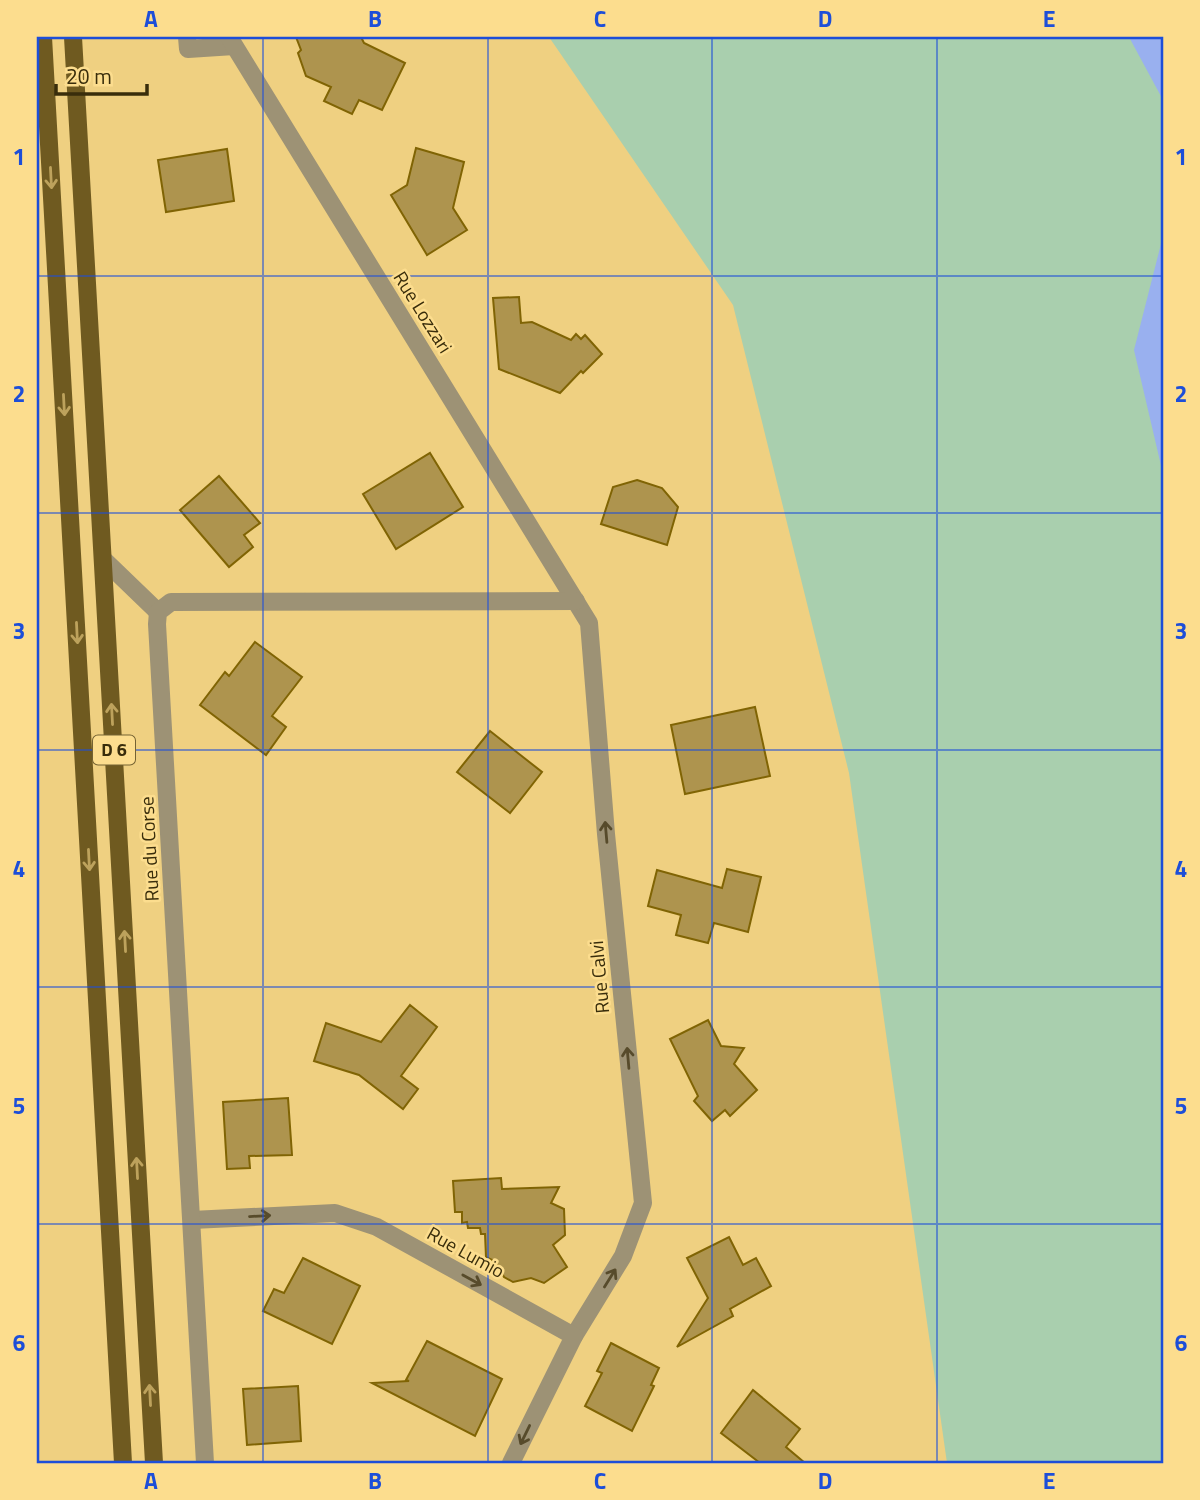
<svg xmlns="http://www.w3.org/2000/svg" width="1200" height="1500" font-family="'Titillium Web',sans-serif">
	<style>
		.green { fill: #a9cfae }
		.water { fill: #99b0ef }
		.building { fill: #ae944e; stroke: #806404; stroke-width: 2 }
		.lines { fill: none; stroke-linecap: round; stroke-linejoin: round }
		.street { stroke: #9d9275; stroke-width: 18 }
		.primary { stroke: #6f5a20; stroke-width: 18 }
		.oneway { stroke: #bda25c }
		.oneway2 { stroke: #574b2b }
		.grid { fill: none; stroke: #1d4ed8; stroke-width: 2; stroke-opacity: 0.55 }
		.labels { text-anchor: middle; stroke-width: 5; stroke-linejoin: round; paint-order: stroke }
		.shield { fill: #fcdd8e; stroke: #746232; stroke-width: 2 }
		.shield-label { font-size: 18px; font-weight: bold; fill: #392d0b }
		.street-label { font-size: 19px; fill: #392d0b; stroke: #fcdd8e }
		.neatline { fill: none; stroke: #1d4ed8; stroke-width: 2.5 }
		.grid-label { font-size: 23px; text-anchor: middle; font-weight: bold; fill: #1d4ed8 }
	</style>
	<rect width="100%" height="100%" fill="#efd081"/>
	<path class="green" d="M549,37h614v1426h-216l-98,-690 -116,-468z"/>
	<g class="water">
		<path d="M1129,37h34v63z"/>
		<path d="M1163,236v238l-29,-124z"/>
	</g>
	<g class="building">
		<path d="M296,37h65l3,6 41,20 -23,47 -23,-10 -7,14 -28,-13 7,-14 -25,-11 -8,-23 3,-3z"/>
		<path d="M416,148l48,14 -11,46 14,22 -40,25 -36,-60 16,-10z"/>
		<path d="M227,149l7,52 -68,11 -8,-52z"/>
		<path d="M519,297l2,26 11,-1 39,18 5,-6 5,5 4,-4 17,19 -19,19 -2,-2 -21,22 -61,-24 -6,-71z"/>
		<path d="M430,453l33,54 -67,42 -33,-55z"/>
		<path d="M219,476l41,47 -16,12 9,12 -24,20 -49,-57z"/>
		<path d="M637,480l25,8 16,19 -11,38 -66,-21 12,-37z"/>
		<path d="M255,642l47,35 -30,39 14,11 -20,28 -66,-50 25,-33 4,4z"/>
		<path d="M755,707l15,69 -85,18 -14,-69z"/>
		<path d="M490,731l52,41 -32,41 -53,-41z"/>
		<path d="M727,869l34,8 -13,55 -34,-9 -6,20 -32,-8 5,-20 -33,-9 9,-36 65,18z"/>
		<path d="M410,1005l27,22 -36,49 17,13 -15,20 -44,-34 -45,-14 12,-38 55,19z"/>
		<path d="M708,1020l13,26 23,2 -10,16 23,26 -27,26 -5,-6 -13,11 -18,-20 4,-5 -28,-57z"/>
		<path d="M288,1098l4,57 -43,1 1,12 -23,1 -4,-67z"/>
		<path d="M501,1178l1,11 57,-2 -8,16 13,6 1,26 -12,10 14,22 -23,16 -13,-5 -18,4 -9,-5 -8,-15 -10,-5 -1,-23h-4l-1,-6h-12l-1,-6 -5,1v-11h-7l-2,-31z"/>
		<path d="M729,1237l14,28 13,-7 15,28 -41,23 3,7 -56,31 31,-49 -21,-40z"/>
		<path d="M303,1258l57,28 -28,58 -69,-33 11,-22 10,4z"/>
		<path d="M427,1341l75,38 -27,57 -103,-53 37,-2 -3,-1z"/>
		<path d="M611,1343l48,25 -8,17 3,1 -22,45 -47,-25 17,-33 -5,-2z"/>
		<path d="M298,1386l3,55 -54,4 -4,-56z"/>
		<path d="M753,1390l47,39 -14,18 19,16h-45l-39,-30z"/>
	</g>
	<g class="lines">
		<g class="street">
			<path d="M187,37l1,12 46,-3"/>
			<path d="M229,37l360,586 17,211 37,369 -20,53 -49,80"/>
			<path d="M103,559l55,53"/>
			<path d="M192,1220l143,-7 42,14 197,109 -63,127"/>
			<path d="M205,1463l-48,-839 1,-12 13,-10 405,-1"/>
		</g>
		<g class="primary">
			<path d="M43,37l80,1426"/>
			<path d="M73,37l81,1426"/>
		</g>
	</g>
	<defs><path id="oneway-shaft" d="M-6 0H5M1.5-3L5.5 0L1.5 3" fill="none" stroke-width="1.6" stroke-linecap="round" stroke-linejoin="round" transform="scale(1.75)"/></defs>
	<g class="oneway">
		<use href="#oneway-shaft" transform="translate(51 178) rotate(87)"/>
		<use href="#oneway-shaft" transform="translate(64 405) rotate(87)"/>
		<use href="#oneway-shaft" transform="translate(77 633) rotate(87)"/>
		<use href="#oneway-shaft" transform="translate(112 714) rotate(-93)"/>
		<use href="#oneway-shaft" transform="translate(89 860) rotate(87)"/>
		<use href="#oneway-shaft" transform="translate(125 941) rotate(-93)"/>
		<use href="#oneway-shaft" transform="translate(137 1168) rotate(-93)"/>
		<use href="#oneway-shaft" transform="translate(150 1395) rotate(-93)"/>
	</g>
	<g class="oneway2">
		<use href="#oneway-shaft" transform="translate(606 832) rotate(-95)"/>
		<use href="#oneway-shaft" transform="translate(628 1058) rotate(-95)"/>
		<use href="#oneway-shaft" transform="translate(260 1216) rotate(-3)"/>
		<use href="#oneway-shaft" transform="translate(610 1278) rotate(-58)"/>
		<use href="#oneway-shaft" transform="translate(472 1280) rotate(29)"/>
		<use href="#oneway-shaft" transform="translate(525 1435) rotate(116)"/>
	</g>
	<path class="grid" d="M263,37v1426M488,37v1426M712,37v1426M937,37v1426M37,276h1126M37,513h1126M37,750h1126M37,987h1126M37,1224h1126"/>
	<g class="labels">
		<rect class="shield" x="93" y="735.5" width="42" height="29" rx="5"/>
		<g class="shield-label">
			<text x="114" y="756">D 6</text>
		</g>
		<g class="street-label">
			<text transform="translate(423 312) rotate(58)" y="7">Rue Lozzari</text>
			<text transform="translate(149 849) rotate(-93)" y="7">Rue du Corse</text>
			<text transform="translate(599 977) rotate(-95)" y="7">Rue Calvi</text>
			<text transform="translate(466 1252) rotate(29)" y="7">Rue Lumio</text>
		</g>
	</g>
	<rect width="1200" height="1500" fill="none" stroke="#fcdd8e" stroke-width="77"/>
	<path d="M56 84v10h91v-10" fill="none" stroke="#392d0b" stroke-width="3.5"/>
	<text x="66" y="84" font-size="21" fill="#392d0b" stroke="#fcdd8e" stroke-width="5" paint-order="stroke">20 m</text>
	<rect x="38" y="38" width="1124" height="1424" class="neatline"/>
	<g class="grid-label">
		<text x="151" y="27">A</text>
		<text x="375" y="27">B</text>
		<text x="600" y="27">C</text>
		<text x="825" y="27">D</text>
		<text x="1049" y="27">E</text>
		<text x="19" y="165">1</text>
		<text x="1181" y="165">1</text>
		<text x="19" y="402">2</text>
		<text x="1181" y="402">2</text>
		<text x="19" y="639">3</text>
		<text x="1181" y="639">3</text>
		<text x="19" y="877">4</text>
		<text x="1181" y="877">4</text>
		<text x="19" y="1114">5</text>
		<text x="1181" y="1114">5</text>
		<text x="19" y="1351">6</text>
		<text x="1181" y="1351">6</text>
		<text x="151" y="1489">A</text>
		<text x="375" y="1489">B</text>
		<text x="600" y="1489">C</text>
		<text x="825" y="1489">D</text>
		<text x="1049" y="1489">E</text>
	</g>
</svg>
